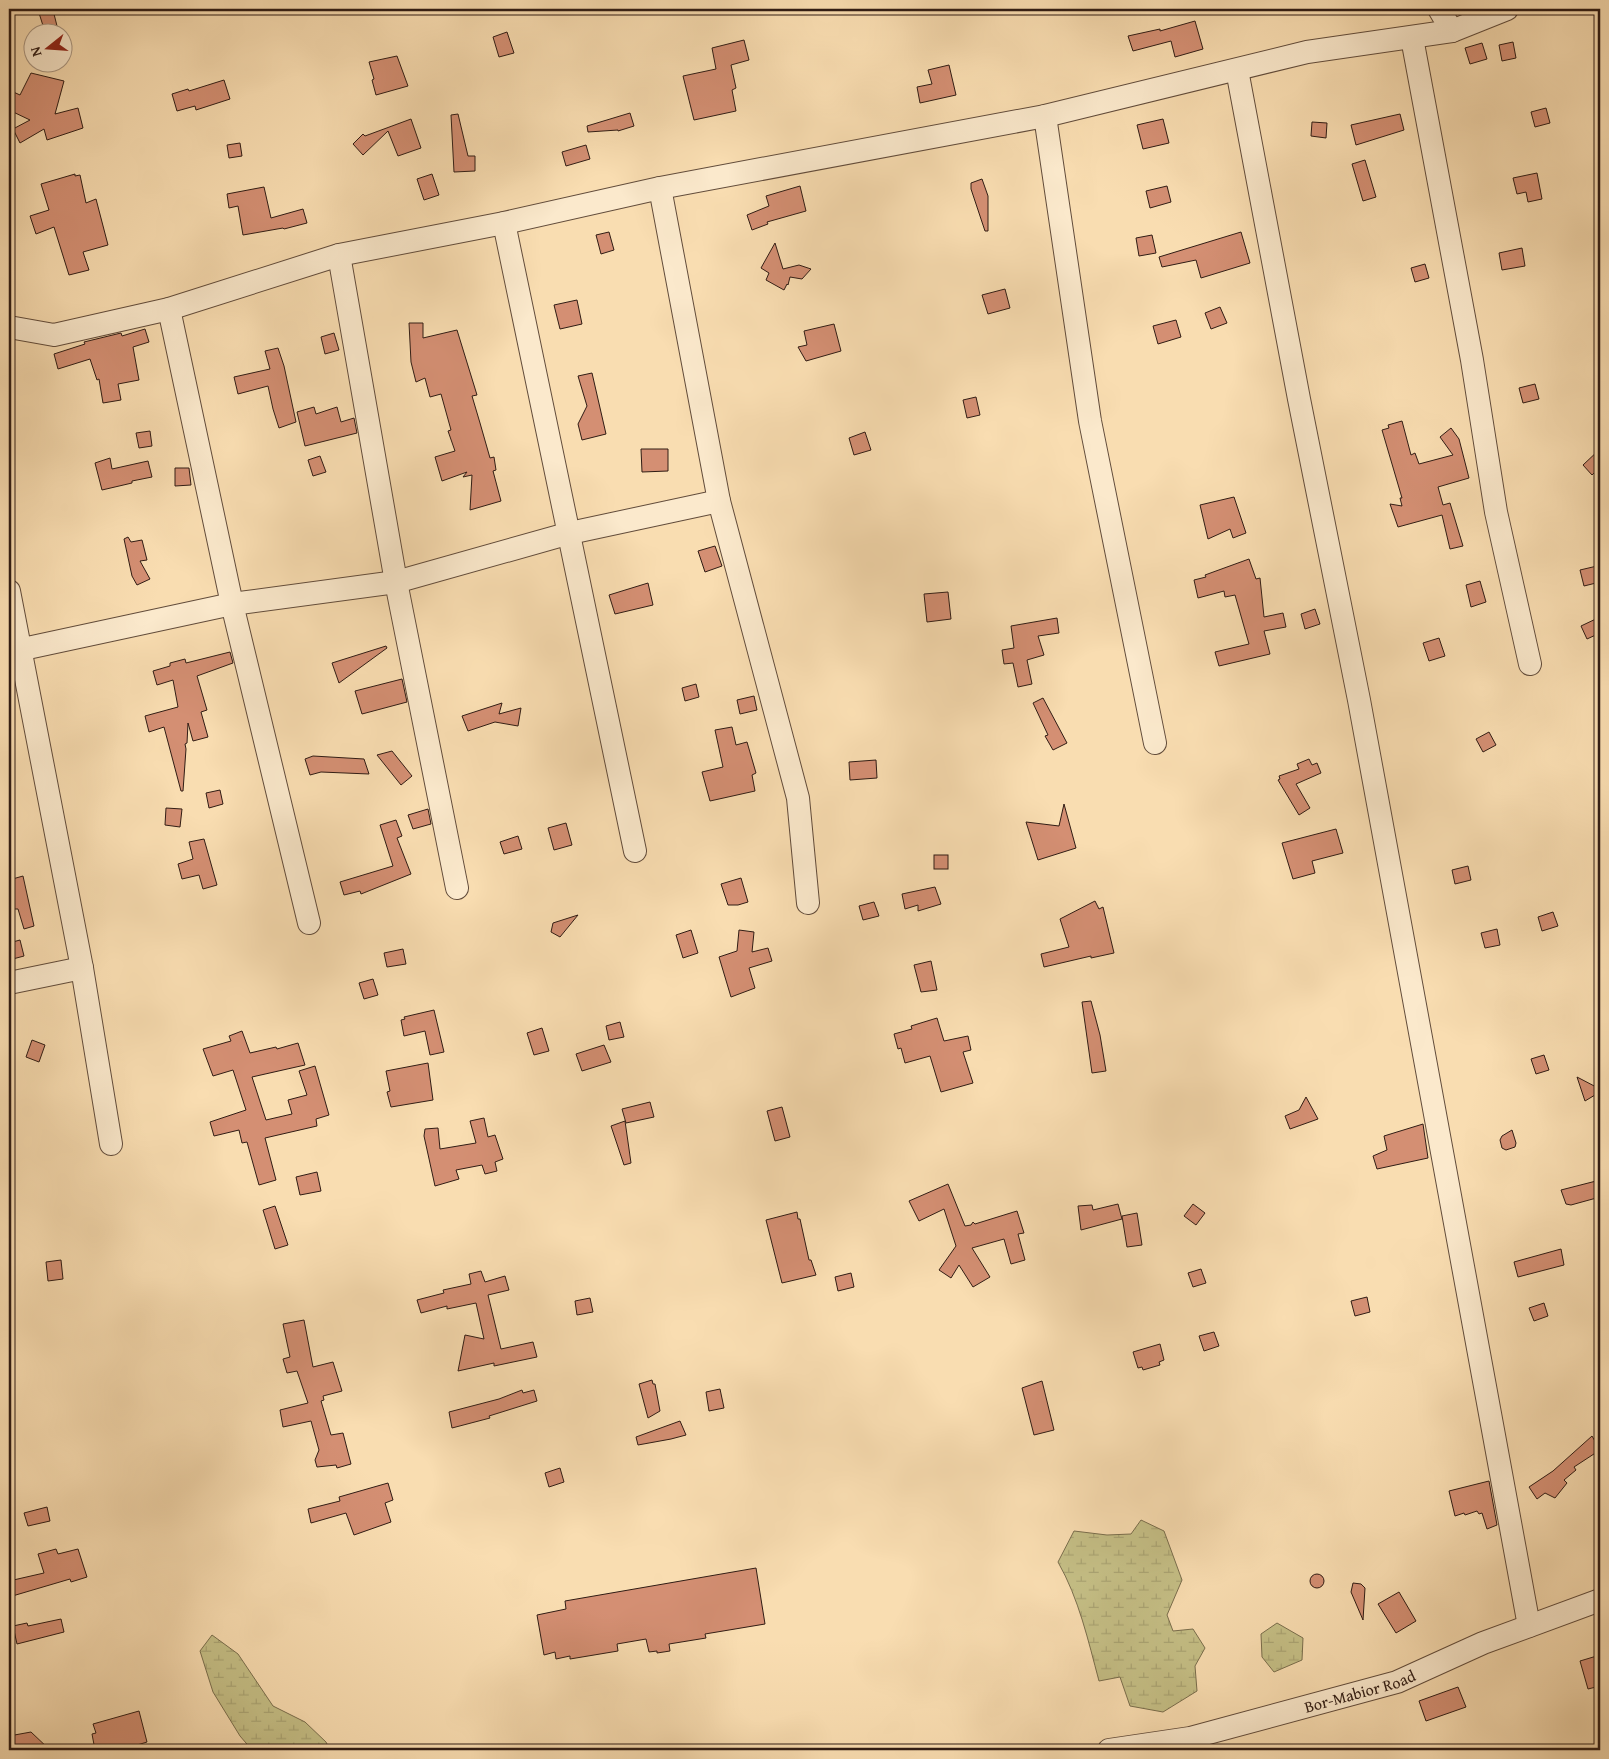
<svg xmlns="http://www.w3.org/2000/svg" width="1609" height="1759" font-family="'Gentium Book Plus',serif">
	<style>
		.wetland { fill: url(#wetland-marsh); stroke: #7a6e4d }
		.building { fill: #d48f73; stroke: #301c14 }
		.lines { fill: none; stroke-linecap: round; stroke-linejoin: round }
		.minor-casing { stroke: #624c3b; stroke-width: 24 }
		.minor { stroke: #fbe9cc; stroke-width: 22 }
		.labels { text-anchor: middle; stroke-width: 4.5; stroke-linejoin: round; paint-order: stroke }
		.street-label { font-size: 16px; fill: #301c14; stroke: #fbe9cc }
	</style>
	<defs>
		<pattern id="wetland-marsh" width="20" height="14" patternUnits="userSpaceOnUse" patternTransform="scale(1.25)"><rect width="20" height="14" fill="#c5bf86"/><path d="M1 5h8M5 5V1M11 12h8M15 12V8" fill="none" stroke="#aaa473"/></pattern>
	</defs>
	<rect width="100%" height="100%" fill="#f9ddb1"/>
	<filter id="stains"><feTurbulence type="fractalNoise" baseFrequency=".004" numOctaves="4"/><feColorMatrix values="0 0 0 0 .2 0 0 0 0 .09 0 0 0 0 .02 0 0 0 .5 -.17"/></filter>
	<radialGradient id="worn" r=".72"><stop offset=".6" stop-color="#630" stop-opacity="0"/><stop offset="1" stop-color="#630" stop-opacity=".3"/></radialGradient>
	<g class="wetland">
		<path d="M1141,1520l23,11 18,49 -15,35 6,16 20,-2 12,19 -10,18 2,25 -34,21 -33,-6 -10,-29 -21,4c-11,-41 -20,-82 -41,-119l16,-31 33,4 24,-1z"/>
		<path d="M1277,1623l26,15 -1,22 -28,12 -12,-15 -1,-23z"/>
		<path d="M212,1635l26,19 35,52 32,16 21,20 4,8h-78l-12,-14 -27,-44 -13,-41z"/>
	</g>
	<g class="building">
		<path d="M53,10l5,20 -13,2 -6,-19z"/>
		<path d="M1195,21l8,28 -28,8 -4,-16 -38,10 -5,-15 32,-7v2z"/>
		<path d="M507,32l7,21 -15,4 -6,-20z"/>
		<path d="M744,40l5,20 -18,5 5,23 -4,2 4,21 -42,9 -11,-44 33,-7 -4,-21z"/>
		<path d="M1513,42l3,16 -14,3 -3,-16z"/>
		<path d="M1482,43l5,16 -17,5 -5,-16z"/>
		<path d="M397,56l11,30 -32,9 -4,-15 2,-1 -5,-17z"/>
		<path d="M949,65l7,30 -36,8 -3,-16 15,-3 -4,-14z"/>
		<path d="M31,73l33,8 -9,33 23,-6 5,20 -36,12 -3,-11 -24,14 -7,-14 17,-9 -21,-10v-20l11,5z"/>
		<path d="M224,80l6,19 -34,11 -1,-4 -18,5 -5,-17 16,-5 1,2z"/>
		<path d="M1546,108l4,15 -15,4 -4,-15z"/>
		<path d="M630,113l4,13 -16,5v-1l-30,2 -1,-6z"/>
		<path d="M458,114l10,42h7v15l-21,1 -3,-57z"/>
		<path d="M1400,114l4,16 -48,15 -5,-20z"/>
		<path d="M411,119l10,29 -23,8 -10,-25 -25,24 -10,-11 10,-10 2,2z"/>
		<path d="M1163,119l6,24 -26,6 -6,-24z"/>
		<path d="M1312,122l15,1 -1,15 -15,-2z"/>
		<path d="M240,143l2,13 -13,2 -2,-13z"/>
		<path d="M586,145l4,14 -24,7 -4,-14z"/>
		<path d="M1365,160l11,37 -13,4 -11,-37z"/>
		<path d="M1537,173l5,26 -14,3 -2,-10 -9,2 -4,-16z"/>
		<path d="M75,174v2l5,-1 6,28 10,-4 12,46 -25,7 6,18 -20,5 -15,-48 -18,7 -6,-18 19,-6 -8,-26z"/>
		<path d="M432,174l7,21 -15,5 -7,-21z"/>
		<path d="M982,179l6,17v35h-3l-14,-42v-6z"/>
		<path d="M800,186l6,25 -39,11 1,2 -16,6 -5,-15 22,-9 -3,-10z"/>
		<path d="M1167,186l4,16 -21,6 -4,-17z"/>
		<path d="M264,187l7,31 32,-9 4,14 -23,6 -1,-1 -40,7 -5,-29 -9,2 -2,-14z"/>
		<path d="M609,232l5,18 -13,4 -5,-19z"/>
		<path d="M1241,232l9,31 -49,15 -5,-18 -34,7 -3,-10z"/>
		<path d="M1152,235l4,18 -17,3 -3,-18z"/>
		<path d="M775,243l8,26 16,-4 12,4 -9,10 -12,-2 -2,8 -1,-1 -3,6 -18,-10 3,-7 -8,-5z"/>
		<path d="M1522,248l3,18 -23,4 -3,-17z"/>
		<path d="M1425,264l4,14 -14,4 -4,-14z"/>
		<path d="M1005,289l5,19 -22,6 -6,-19z"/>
		<path d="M577,300l5,24 -22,5 -6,-24z"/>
		<path d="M1220,307l7,16 -16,6 -6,-16z"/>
		<path d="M1176,320l5,17 -23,7 -5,-18z"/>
		<path d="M409,323h14v15l34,-8 20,65 -5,1 8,27 10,35 4,-1 2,13 -3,1 8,30 -31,9 2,-35 -9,2 4,-5 -25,9 -7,-24 20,-6 -7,-20 3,-1 -10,-36 -11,3 -5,-19 -9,4 -5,-20z"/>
		<path d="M834,324l7,27 -35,10 -8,-14 9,-2 -3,-14z"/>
		<path d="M145,329l4,13 -16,5 6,33 -21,4 3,16 -18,3 -4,-24 -2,1 -7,-21 -32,10 -4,-15 31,-10 -1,-2 37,-9 1,3z"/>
		<path d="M334,333l5,17 -14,4 -4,-17z"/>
		<path d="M278,348l6,18 12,56 -17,6 -6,-19 -5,-23 -30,8 -4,-17 36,-8 -5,-18z"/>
		<path d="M592,373l14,61 -24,6 -4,-16 9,-18 -9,-30z"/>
		<path d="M1535,384l4,15 -16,4 -4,-15z"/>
		<path d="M976,397l4,18 -13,3 -4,-18z"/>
		<path d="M314,407l2,7 21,-7 4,15 13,-4 3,15 -52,13 -8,-34z"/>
		<path d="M1402,421l9,34 4,-2 4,11 34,-9 -13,-18 11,-9 8,11 10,39 -31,9 5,18 7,-2 13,43 -13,3 -8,-34 -44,12 -8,-23 12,2 -2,-8h2l-20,-68 7,-2 -1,-3z"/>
		<path d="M150,431l2,15 -13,2 -3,-15z"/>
		<path d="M865,432l6,18 -17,5 -5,-17z"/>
		<path d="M641,449h27v22l-26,1z"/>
		<path d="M1600,449v18l-8,8 -9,-10z"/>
		<path d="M320,456l6,16 -13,4 -5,-16z"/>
		<path d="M110,458l2,11 36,-8 4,16 -20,4v2l-30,7 -7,-27z"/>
		<path d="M175,468h14l2,17 -16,1z"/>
		<path d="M1234,497l12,36 -13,5 -3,-9 -22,10 -8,-34z"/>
		<path d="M128,537l3,5 11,-2 5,20 -7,1 10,18 -13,6 -5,-9 -8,-37z"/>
		<path d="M715,546l7,20 -17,6 -7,-21z"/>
		<path d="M1249,559l7,20 4,-1 4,39 19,-4 3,14 -22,4 6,23 -51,12 -4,-14 34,-8 -14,-49 -10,2 -1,-6 -26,7 -4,-18 12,-3 -1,-2z"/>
		<path d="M1597,566l3,16 -16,4 -4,-16z"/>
		<path d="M1480,581l6,21 -15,5 -5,-22z"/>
		<path d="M648,583l5,22 -38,9 -6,-19z"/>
		<path d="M948,592l3,27 -24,3 -3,-28z"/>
		<path d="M1315,609l5,15 -15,5 -4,-15z"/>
		<path d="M1600,617v16l-13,6 -6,-13z"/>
		<path d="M1057,618l2,15 -21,3 6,19 -17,5 5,24 -14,3 -5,-24 -9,1 -2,-14 12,-2 -3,-22z"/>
		<path d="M1439,638l6,18 -16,5 -6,-18z"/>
		<path d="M386,646l1,2 -48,35 -7,-20z"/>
		<path d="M230,652l3,11 -36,13 10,34 -6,2 7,25 -15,4 -5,-18 -1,20 -2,1 1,5 -3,42h-2l-17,-64 -15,5 -4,-16 33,-9 -5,-27 -16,5 -4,-14 17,-5v-3l15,-4 1,4z"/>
		<path d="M402,679l5,23 -45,12 -7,-23z"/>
		<path d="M696,684l3,13 -14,4 -3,-13z"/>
		<path d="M754,696l3,14 -17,4 -3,-14z"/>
		<path d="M1043,698l24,45 -14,7 -8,-14 3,-1 -15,-32z"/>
		<path d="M502,703l-3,11 22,-6 -3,18 -23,-4 -27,9 -6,-15z"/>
		<path d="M732,727l4,18 11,-3 9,31 -4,2 3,16 -45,10 -8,-29 21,-5 -8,-37z"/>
		<path d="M1489,732l7,13 -13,7 -7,-13z"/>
		<path d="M392,751l20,25 -11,9 -24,-30z"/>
		<path d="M313,756l51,3 5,15 -48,-2 -11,3 -5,-16z"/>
		<path d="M1309,759l3,6 5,-2 4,10 -25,11 14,24 -11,7 -21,-35 2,-1 -1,-3 20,-7 -2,-5z"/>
		<path d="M876,760l1,18 -27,2 -1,-18z"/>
		<path d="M220,790l3,14 -14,4 -3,-15z"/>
		<path d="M1064,804l12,44 -38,12 -12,-38 33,4z"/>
		<path d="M166,808l16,1 -2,18 -15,-2z"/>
		<path d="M428,809l3,15 -18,5 -5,-14z"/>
		<path d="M396,820l6,16 -5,2 14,36 -50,20 -1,-3 -16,4 -4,-13 53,-16 -13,-41z"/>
		<path d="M566,823l6,22 -18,5 -6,-22z"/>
		<path d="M1336,829l7,24 -31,8 3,12 -22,6 -11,-36z"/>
		<path d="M518,836l4,13 -18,5 -4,-12z"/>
		<path d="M204,839l13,46 -14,4 -4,-14 -17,4 -4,-15 15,-5 -4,-17z"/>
		<rect x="934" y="855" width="14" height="14"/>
		<path d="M1468,866l3,14 -16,4 -3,-14z"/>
		<path d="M23,876l11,50 -10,3 -6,-20h-4l-3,-15h2l-4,-14z"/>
		<path d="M741,878l7,24 -10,3h-10l-7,-21z"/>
		<path d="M935,887l6,17 -23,7v-6l-13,4 -3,-15z"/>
		<path d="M1095,901l4,8 4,-2 11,46 -23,5v-2l-47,11 -3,-13 28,-7 -9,-28z"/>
		<path d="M874,902l5,14 -16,4 -4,-14z"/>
		<path d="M1553,912l5,14 -16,5 -4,-14z"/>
		<path d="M578,915l-18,22 -9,-5 2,-9z"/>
		<path d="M1497,929l3,16 -15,3 -4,-15z"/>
		<path d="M691,930l7,23 -15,5 -7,-23z"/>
		<path d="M739,930l15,2 -2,20 16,-4 4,13 -23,7 6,20 -24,9 -12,-40 18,-6z"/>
		<path d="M20,940l4,16 -15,4v-17z"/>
		<path d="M403,949l3,15 -19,3 -3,-14z"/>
		<path d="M931,961l6,29 -16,2 -7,-27z"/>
		<path d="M373,979l5,16 -14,4 -5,-16z"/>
		<path d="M1091,1001l9,34 6,36 -14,2 -10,-71z"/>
		<path d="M434,1010l10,42 -14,3 -5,-24 -21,5 -3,-16 4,-1 -1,-2z"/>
		<path d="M937,1018l7,23 24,-5 3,14 -8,2 10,31 -32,9 -11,-36 -25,7 -4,-15 -3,1 -4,-15 18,-5 -1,-3z"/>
		<path d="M620,1022l4,15 -15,3 -3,-14z"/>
		<path d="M542,1028l7,23 -15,4 -7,-22z"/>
		<path d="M242,1031l8,22 26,-6 1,2 21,-6 7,22 -53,12 14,43 26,-6 -4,-14 19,-5 -8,-24 16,-5 14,49 -13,4 1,7 -52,12 11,42 -17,5 -12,-43 -5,1 -3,-13 -25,6 -4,-14 36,-12 -13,-40 -20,6 -10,-27 28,-8 -2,-5z"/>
		<path d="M32,1040l13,5 -6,17 -13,-5z"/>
		<path d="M604,1045l7,17 -29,9 -6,-17z"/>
		<path d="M1544,1055l5,15 -13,4 -5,-15z"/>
		<path d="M428,1063l5,37 -42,7 -4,-15 3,-1 -4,-20z"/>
		<path d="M1577,1077l23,12v3l-15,9z"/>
		<path d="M1306,1097l12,22 -28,10 -5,-13 14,-6z"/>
		<path d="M650,1102l4,15 -28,6 -4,-14z"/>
		<path d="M782,1107l8,30 -15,4 -8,-30z"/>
		<path d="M484,1118l4,19 7,-2 8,24 -8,3 2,9 -12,3 -3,-9 -26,5 3,9 -24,7 -11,-50 1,-7 13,-1 2,21 36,-6 -6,-22z"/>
		<path d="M625,1121l6,42 -7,2 -13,-39z"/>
		<path d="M1423,1124l5,34 -51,11 -4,-13 14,-6 -3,-14z"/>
		<path d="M1512,1130l4,13 -1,4 -9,3 -4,-2 -2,-8 2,-4z"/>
		<path d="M317,1172l4,19 -21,4 -4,-18z"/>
		<path d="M1600,1180v17l-29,8 -5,-1 -5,-14z"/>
		<path d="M948,1184l17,42 6,-1 2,-3 2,2 42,-13 7,22 -6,1 7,26 -14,4 -7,-25 -32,9 18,29 -17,10 -14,-22 -8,13 -12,-8 17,-24 -12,-37 -25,12 -10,-20z"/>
		<path d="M1118,1204l4,15 -41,11 -3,-24 14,-1 1,5z"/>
		<path d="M1193,1204l12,9 -9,12 -12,-9z"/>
		<path d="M275,1206l13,39 -13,4 -12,-39z"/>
		<path d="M797,1212l1,7h2l9,41h2l5,15 -34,8 -16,-63z"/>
		<path d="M1137,1213l5,32 -15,2 -5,-31z"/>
		<path d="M1561,1249l3,16 -46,12 -4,-15z"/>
		<path d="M61,1260l2,19 -15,2 -2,-19z"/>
		<path d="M1201,1269l5,14 -13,4 -5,-14z"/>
		<path d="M481,1271l4,11 20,-6 4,14 -21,5 13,54 32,-7 4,15 -43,9v-3l-36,8 7,-36 19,4 -8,-36 -29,6v-3l-26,7 -4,-13 27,-7 -1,-3 28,-6 -2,-10z"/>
		<path d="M851,1273l3,14 -16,4 -3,-14z"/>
		<path d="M1367,1297l3,15 -15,4 -4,-15z"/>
		<path d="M590,1298l3,14 -16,3 -2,-14z"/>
		<path d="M1544,1303l4,13 -14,5 -5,-13z"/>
		<path d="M304,1320l9,47 20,-5 9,29 -19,5 1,4 -3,1 10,34 12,-2 8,31 -14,4 -1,-3 -19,2 -2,-7 4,-10 -8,-29 -28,6 -3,-17 28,-7 -11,-32 -10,2 -4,-14 7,-2 -7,-33z"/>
		<path d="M1214,1332l5,14 -15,5 -5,-15z"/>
		<path d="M1160,1344l4,16 -5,2 1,3 -17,5 -1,-3 -4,1 -5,-16z"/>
		<path d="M652,1380l1,4h2l5,27 -12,7 -9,-34z"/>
		<path d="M1042,1381l12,49 -20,5 -12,-47z"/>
		<path d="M720,1389l4,19 -15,3 -3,-19z"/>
		<path d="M522,1390l1,3 11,-3 3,11 -48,15 1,2 -38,10 -3,-16 50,-13z"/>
		<path d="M680,1421l6,14 -15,4 -33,6 -2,-8z"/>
		<path d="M1592,1436l8,14 -26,17 2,3 -12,10 3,3 -12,15 -10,-5 -8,6 -8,-12 24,-16z"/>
		<path d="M560,1468l4,14 -15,5 -4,-14z"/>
		<path d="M1489,1481l8,44 -10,4 -5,-16 -3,1 -2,-3 -12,4 -1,-2 -9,3 -6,-25z"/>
		<path d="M388,1483l5,17 -8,3 6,19 -37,13 -8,-22 -35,10 -3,-14 32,-8 -1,-4z"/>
		<path d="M47,1507l3,14 -22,5 -4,-13z"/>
		<path d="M56,1549l2,5 20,-5 9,28 -16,5 -1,-3 -61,18v-16l35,-8 -6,-19z"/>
		<path d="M756,1568l9,56 -60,10 1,4 -37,6 1,7 -13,2v-2l-8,1 -3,-13 -29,5 1,7 -48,8v-3l-14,3 -1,-7 -11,3 -7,-40 29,-6 -1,-8z"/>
		<circle cx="1317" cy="1581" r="7"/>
		<path d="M1353,1583l8,1 4,4 -2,32 -12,-28z"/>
		<path d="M1399,1592l17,29 -20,12 -18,-29z"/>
		<path d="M61,1619l3,13 -47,12 -4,-18 14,-3 1,3z"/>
		<path d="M1600,1655v31l-12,3 -8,-28z"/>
		<path d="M1458,1687l8,20 -40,14 -7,-20z"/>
		<path d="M139,1711l8,31 -26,8h-26l-3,-16 4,-1 -3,-9z"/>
		<path d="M31,1732l19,18h-41v-14z"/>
	</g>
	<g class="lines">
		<g class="minor-casing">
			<g id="minor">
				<path d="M1439,9l13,22"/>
				<path d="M1412,38l60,322 24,152 34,152"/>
				<path d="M1237,70l62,329 60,301 170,926"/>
				<path d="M1045,116l45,305 65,322"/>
				<path d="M660,188l59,313 79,297 10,105"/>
				<path d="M504,223l131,628"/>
				<path d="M339,255l57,327 61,306"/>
				<path d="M169,309l63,295 77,319"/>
				<path d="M9,327l45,8 115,-26 170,-54 165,-32 156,-35 385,-72 262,-64 145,-21 55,-22"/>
				<path d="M9,591l73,377 29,176"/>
				<path d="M9,652l223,-48 164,-22 174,-49 149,-32"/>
				<path d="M9,983l73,-15"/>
				<path id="s1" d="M1109,1750l81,-12 207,-56 86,-39 117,-43"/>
			</g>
		</g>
		<use href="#minor" class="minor"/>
	</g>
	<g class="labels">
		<g class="street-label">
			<text dy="6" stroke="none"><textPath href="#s1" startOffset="258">Bor-Mabior Road</textPath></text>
		</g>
	</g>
	<rect width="1609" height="1759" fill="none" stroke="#f9ddb1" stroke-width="30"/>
	<rect x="10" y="10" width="1589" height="1739" fill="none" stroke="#301c14" stroke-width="2.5"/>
	<rect x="15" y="15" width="1579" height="1729" fill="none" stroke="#301c14"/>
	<g transform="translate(48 48) rotate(253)"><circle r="24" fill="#fbe9cc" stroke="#aa9782"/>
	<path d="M0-4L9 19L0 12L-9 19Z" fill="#8f2418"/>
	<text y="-8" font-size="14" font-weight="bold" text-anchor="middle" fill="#301c14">N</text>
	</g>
	<rect width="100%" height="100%" filter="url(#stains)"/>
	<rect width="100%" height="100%" fill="url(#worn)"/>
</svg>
